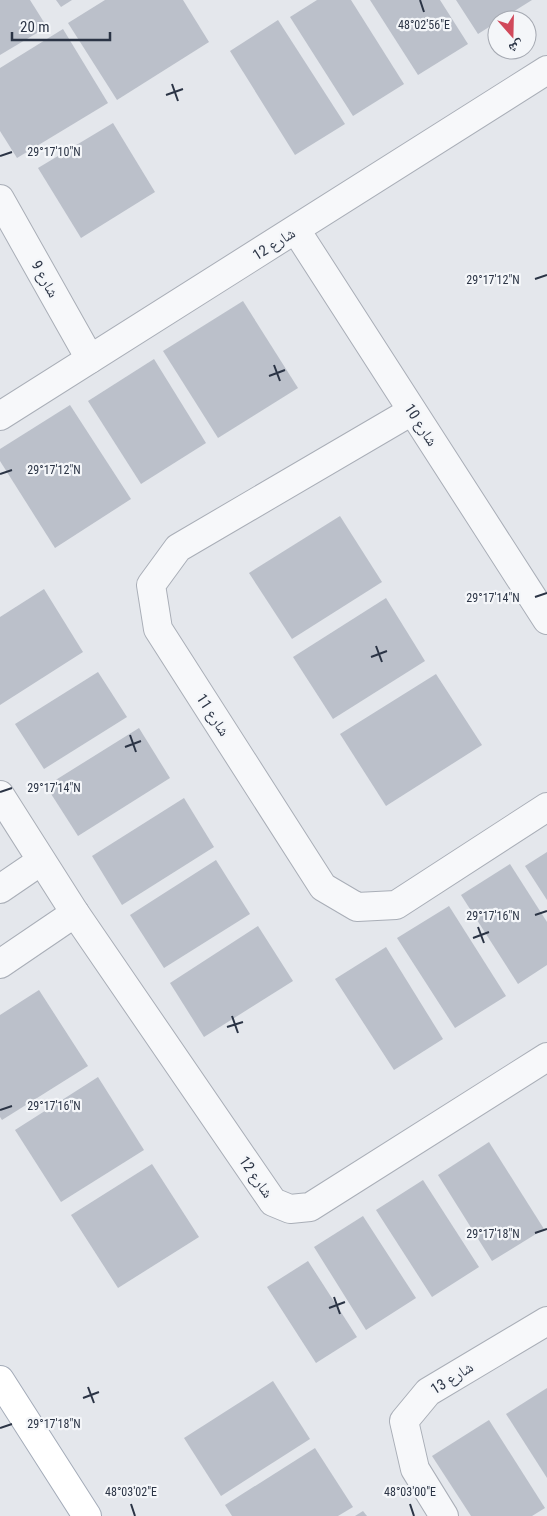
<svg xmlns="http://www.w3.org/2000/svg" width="547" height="1516" font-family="'Roboto Condensed','Noto Naskh Arabic',sans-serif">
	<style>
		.building { fill: #bbc0ca }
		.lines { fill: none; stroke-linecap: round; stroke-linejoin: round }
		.minor-casing { stroke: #a9aeb7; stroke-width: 30 }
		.major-casing { stroke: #a3abb8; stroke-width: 30 }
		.minor { stroke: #f7f8fa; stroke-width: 28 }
		.major { stroke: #fff; stroke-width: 28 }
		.ticks { fill: none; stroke: #2b3445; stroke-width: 2 }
		.labels { text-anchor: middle; stroke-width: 4.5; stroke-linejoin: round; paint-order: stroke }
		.street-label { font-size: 15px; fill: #2b3445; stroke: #f4f6f9 }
		.ticks-label { font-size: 12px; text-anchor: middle; fill: #2b3445; stroke: #f4f6f9; stroke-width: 4.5; stroke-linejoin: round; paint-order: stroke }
	</style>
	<rect width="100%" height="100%" fill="#e4e7ec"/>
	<g class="building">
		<path d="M0,0h30l17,27 -47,28z"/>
		<path d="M56,0h16l-11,7z"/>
		<path d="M105,0h78l26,42 -92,58 -49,-77z"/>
		<path d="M317,0h34l53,84 -51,32 -63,-99z"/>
		<path d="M370,0h70l28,44 -50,31z"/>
		<path d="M456,0h76l-32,20h-3v2l-19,12z"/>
		<path d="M278,20l67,104 -50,31 -65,-104z"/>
		<path d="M63,29l45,74 -91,55 -17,-27v-63z"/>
		<path d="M113,123l42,69 -74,46 -43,-70z"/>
		<path d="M243,301l55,87 -80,50 -55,-87z"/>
		<path d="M154,359l52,84 -65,41 -53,-83z"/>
		<path d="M70,405l61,94 -76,49 -55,-87v-12z"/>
		<path d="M340,516l42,66 -90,57 -43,-66z"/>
		<path d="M44,589l39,63 -83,53v-88z"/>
		<path d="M386,598l39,63 -92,58 -40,-62z"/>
		<path d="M98,672l29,45 -83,52 -29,-45z"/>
		<path d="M436,674l46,71 -96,61 -46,-72z"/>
		<path d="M139,728l31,50 -92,58 -32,-50z"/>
		<path d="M184,798l30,49 -92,58 -30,-49z"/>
		<path d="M547,852v48l-22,-34z"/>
		<path d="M216,860l34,54 -86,54 -34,-53z"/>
		<path d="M510,864l37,58v43l-29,19 -57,-89z"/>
		<path d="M449,906l57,90 -51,32 -58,-90z"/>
		<path d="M258,926l35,55 -89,56 -34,-54z"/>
		<path d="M386,947l57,92 -49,31 -59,-91z"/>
		<path d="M39,990l49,76 -86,54 -2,-3v-102z"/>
		<path d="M98,1077l46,73 -83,52 -46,-72z"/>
		<path d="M489,1142l55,87 -52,32 -54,-86z"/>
		<path d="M152,1164l47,73 -81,51 -47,-73z"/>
		<path d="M423,1180l56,87 -47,30 -56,-87z"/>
		<path d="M363,1216l53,82 -50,32 -52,-83z"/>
		<path d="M308,1261l49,76 -41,26 -49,-76z"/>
		<path d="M273,1381l37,58 -89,57 -37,-58z"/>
		<path d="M547,1388v90l-41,-64z"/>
		<path d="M489,1420l56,88 -13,8h-61l-39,-60z"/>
		<path d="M315,1448l38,59 -15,9h-106l-7,-11z"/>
		<path d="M363,1511l4,5h-12z"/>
	</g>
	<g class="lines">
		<g class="minor-casing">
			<g id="minor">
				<path d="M0,199l90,160"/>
				<path d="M296,230l251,390"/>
				<path d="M412,411l-234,137 -27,37 7,44 165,258 34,20 39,-2 151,-98"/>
				<path d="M0,416l547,-346"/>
				<path d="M0,795l75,118 198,289 17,7 20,-2 237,-150"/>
				<path d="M0,889l41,-28"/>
				<path d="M0,964l75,-51"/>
				<path d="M444,1516l-29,-47 -11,-48 24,-29 119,-71"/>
			</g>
		</g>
		<g class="major-casing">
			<path id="major" d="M0,1380l87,136"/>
		</g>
		<use href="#minor" class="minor"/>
		<use href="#major" class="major"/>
	</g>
	<path class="ticks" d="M420,0l4,12M172,84l6,17M166,95l17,-6M0,156l12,-4M535,279l12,-4M274,365l6,16M269,376l16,-6M0,474l12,-4M535,597l12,-4M376,646l6,16M371,657l16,-6M130,735l6,17M125,747l16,-6M0,792l12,-4M535,915l12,-4M478,927l6,16M473,938l16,-6M232,1016l6,17M227,1027l16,-5M0,1110l12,-4M535,1233l12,-4M334,1297l6,17M329,1308l16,-6M88,1387l6,16M83,1398l16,-6M0,1428l12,-4M131,1504l4,12M410,1504l4,12"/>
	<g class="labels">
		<g class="street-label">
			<text transform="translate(274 244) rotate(-32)" y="5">شارع 12</text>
			<text transform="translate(45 279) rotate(61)" y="5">شارع 9</text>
			<text transform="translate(421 425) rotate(57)" y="5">شارع 10</text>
			<text transform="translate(213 715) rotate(57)" y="5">شارع 11</text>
			<text transform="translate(256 1177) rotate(55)" y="5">شارع 12</text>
			<text transform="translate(452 1378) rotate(-32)" y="5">شارع 13</text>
		</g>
	</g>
	<g class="ticks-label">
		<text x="424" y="29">48°02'56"E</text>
		<text x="54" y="156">29°17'10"N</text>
		<text x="493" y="284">29°17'12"N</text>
		<text x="54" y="474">29°17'12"N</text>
		<text x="493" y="602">29°17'14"N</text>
		<text x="54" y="792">29°17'14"N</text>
		<text x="493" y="920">29°17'16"N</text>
		<text x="54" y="1110">29°17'16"N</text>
		<text x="493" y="1238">29°17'18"N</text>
		<text x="54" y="1428">29°17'18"N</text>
		<text x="131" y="1496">48°03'02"E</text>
		<text x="410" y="1496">48°03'00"E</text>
	</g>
	<g transform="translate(512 35) rotate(160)"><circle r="24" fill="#f4f6f9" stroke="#a4a8b1"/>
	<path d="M0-4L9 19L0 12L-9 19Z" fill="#d1495b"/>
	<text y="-8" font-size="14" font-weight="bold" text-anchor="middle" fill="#2b3445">ش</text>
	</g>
	<path d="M12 32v8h98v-8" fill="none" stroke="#2b3445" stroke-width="2.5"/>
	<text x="20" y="32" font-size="15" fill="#2b3445" stroke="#f4f6f9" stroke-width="4" paint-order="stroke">20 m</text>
</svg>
